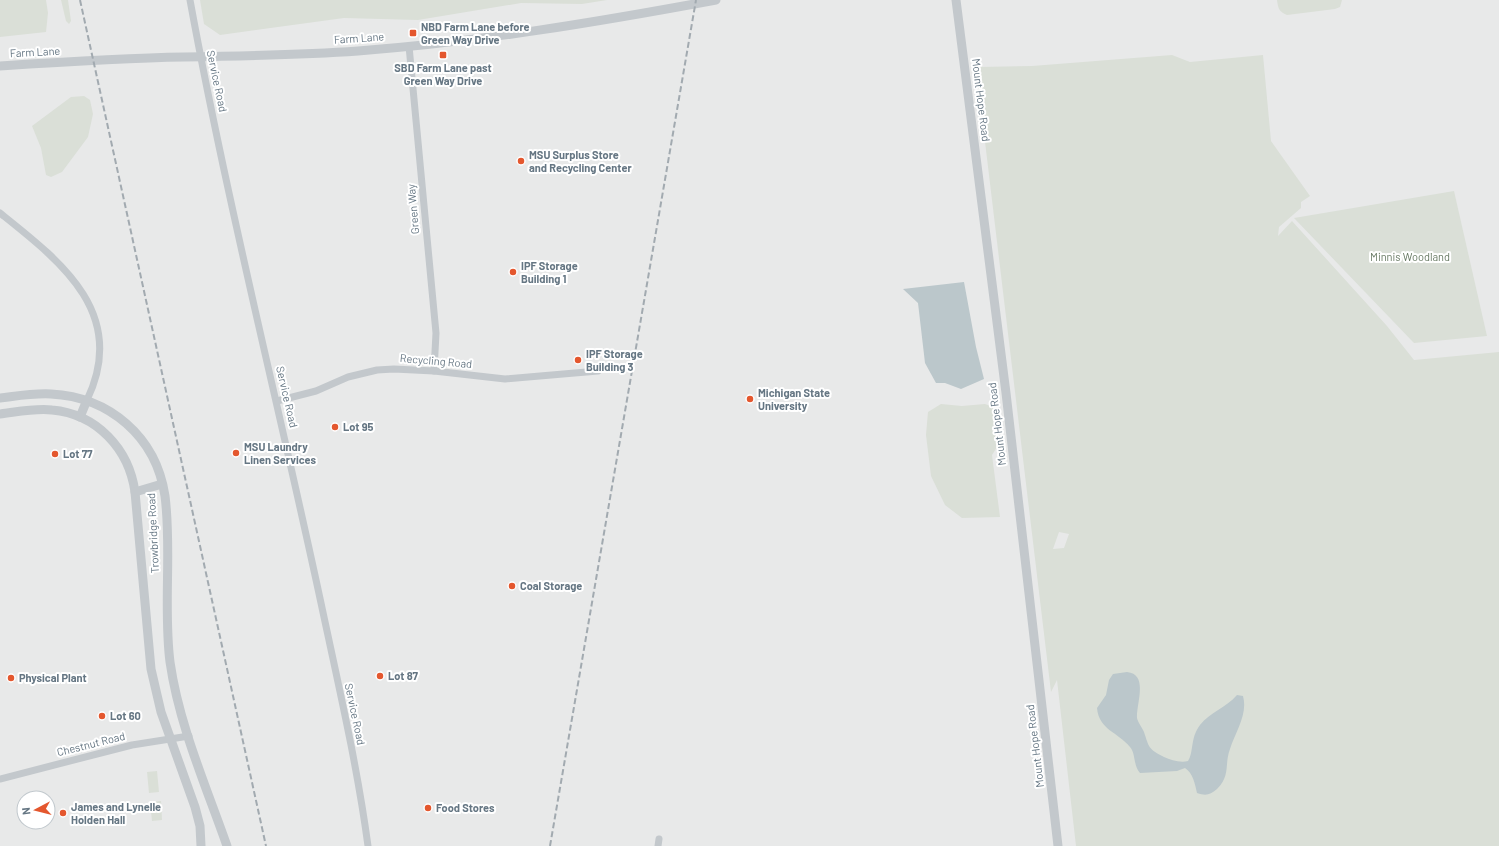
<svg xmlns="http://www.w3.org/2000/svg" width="1499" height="846" font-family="Barlow,sans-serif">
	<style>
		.built { fill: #e8e9e9; fill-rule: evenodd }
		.green { fill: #dadfd7; fill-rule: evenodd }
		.water { fill: #bbc7cb }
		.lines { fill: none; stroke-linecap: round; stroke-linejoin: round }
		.minor { stroke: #c3c8cc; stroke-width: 7 }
		.tertiary { stroke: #c3c8cc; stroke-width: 9 }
		.rail { stroke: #a2aab0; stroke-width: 2; stroke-dasharray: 6 3; stroke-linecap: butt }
		.poi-dot { fill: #e4572e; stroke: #fff; stroke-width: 1.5 }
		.labels { text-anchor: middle; stroke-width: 4; stroke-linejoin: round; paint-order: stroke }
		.poi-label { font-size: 11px; font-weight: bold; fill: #657683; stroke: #fff; text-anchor: start }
		.street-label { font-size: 11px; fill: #657683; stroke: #fff }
		.park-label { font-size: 11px; fill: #687a64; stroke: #fff }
	</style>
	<rect width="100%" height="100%" fill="#fafaf8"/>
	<path class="built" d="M0,0h1499v846h-1499zM24,798h24v24h-24z"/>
	<g class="green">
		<path d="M0,0h46l2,13 -2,19 -46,5z"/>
		<path d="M61,0h7l3,21 -2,3 -3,-3z"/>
		<path d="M200,0h407l-25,4 -61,-1 -103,17 -74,-2 -124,17 -16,-11z"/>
		<path d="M1277,0h65l-2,7 -5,2 -48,6c-8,-3 -9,-7 -10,-15z"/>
		<path d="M1172,55l18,7 73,-7 8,86 39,55 -9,6v6l-22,19 -1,9 14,-15 95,105 27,34 85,-8v494h-423l-19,-166 -6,12 -74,-617 3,-1 -1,-7 53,-1zM1059,532l10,2 -5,14 -11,1z"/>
		<path d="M84,96l6,4 3,14 -5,23 -26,35 -11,5 -5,-2 -5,-27 -9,-22 39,-29z"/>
		<path d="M1454,191l33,145 -73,7 -120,-125z"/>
		<path d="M941,404l21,2 23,-2 8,3 4,40 -5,8 8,62 -38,1 -17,-13 -14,-29 -5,-41 2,-23z"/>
		<path d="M157,771l2,21 -10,1 -2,-21z"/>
		<path d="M161,801l1,19 -10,1 -2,-19z"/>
	</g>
	<g class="water">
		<path d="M964,282l12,65 8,32 -23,10 -16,-6h-9l-11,-20 -7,-60 -15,-14z"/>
		<path d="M1127,672c22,2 9,32 10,46 1,5 5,9 7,14 5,15 4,17 20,25 7,3 16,6 24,4 6,-9 2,-23 12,-36 10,-13 26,-17 37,-30l6,1c5,18 -7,35 -13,53 -6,16 1,26 -13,40 -7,6 -11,7 -20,4 -2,-9 -4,-20 -12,-25l-8,3 -37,2c-7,-8 -4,-19 -10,-26 -12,-15 -31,-17 -33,-39l9,-13 3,-15 4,-6z"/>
	</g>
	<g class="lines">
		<g class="minor">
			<path d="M190,0c37,202 88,402 131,603 17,80 36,161 47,243"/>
			<path d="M409,46l27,287 -2,38"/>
			<path d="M0,213c60,48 129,100 87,187"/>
			<path d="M277,401l39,-10 32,-14 29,-7 17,-1 40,2 71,8 93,-8"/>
			<path d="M0,779l132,-34 57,-9"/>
			<path d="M658,846l1,-7"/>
		</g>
		<g class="tertiary">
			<path d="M956,0l50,393 52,453"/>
			<path d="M0,66c61,-4 123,-8 184,-9 58,-1 116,-2 174,-6 120,-9 239,-29 358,-51"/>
			<path d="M0,398c17,-2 34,-5 51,-4 58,3 105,42 114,102 7,54 -2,111 5,166 9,63 36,124 57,184"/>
			<path d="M0,414c17,-2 35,-6 52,-4 45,4 77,39 83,82l16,177 10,43 34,95 5,19 1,20"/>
			<path d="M80,417l7,-17"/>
			<path d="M135,492l27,-8"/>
		</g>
		<g class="rail">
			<path d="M80,0l186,846"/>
			<path d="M550,846l146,-846"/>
		</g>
	</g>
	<g class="poi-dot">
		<rect x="409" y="29" width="8" height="8" rx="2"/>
		<rect x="439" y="51" width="8" height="8" rx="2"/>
		<circle cx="521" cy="161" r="4"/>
		<circle cx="513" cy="272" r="4"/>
		<circle cx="578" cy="360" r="4"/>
		<circle cx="750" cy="399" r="4"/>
		<circle cx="335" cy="427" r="4"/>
		<circle cx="236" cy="453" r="4"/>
		<circle cx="55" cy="454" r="4"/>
		<circle cx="512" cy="586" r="4"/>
		<circle cx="380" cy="676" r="4"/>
		<circle cx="11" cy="678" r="4"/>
		<circle cx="102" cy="716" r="4"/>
		<circle cx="428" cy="808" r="4"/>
		<circle cx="63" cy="813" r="4"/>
	</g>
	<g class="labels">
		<g class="poi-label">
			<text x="421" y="31">NBD Farm Lane before<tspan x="421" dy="13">Green Way Drive</tspan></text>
			<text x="443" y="72" text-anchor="middle">SBD Farm Lane past<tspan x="443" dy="13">Green Way Drive</tspan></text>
			<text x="529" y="159">MSU Surplus Store<tspan x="529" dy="13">and Recycling Center</tspan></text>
			<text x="521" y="270">IPF Storage<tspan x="521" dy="13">Building 1</tspan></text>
			<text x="586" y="358">IPF Storage<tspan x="586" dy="13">Building 3</tspan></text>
			<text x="758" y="397">Michigan State<tspan x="758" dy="13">University</tspan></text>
			<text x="343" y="431">Lot 95</text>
			<text x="244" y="451">MSU Laundry<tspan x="244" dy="13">Linen Services</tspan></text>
			<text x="63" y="458">Lot 77</text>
			<text x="520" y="590">Coal Storage</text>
			<text x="388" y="680">Lot 87</text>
			<text x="19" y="682">Physical Plant</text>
			<text x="110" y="720">Lot 60</text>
			<text x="71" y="811">James and Lynelle<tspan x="71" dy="13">Holden Hall</tspan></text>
			<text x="436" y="812">Food Stores</text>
		</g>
		<g class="street-label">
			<text transform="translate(359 38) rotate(-4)" y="4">Farm Lane</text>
			<text transform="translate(35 52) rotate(-3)" y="4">Farm Lane</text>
			<text transform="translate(217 81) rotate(78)" y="4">Service Road</text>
			<text transform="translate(981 100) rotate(83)" y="4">Mount Hope Road</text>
			<text transform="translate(413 209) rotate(-95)" y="4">Green Way</text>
			<text transform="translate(436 361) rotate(5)" y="4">Recycling Road</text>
			<text transform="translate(287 397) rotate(77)" y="4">Service Road</text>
			<text transform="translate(997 424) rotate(-97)" y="4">Mount Hope Road</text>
			<text transform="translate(153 533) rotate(-93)" y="4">Trowbridge Road</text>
			<text transform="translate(355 714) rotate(78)" y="4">Service Road</text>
			<text transform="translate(91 744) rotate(-14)" y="4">Chestnut Road</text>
			<text transform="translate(1035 746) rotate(-97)" y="4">Mount Hope Road</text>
		</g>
		<g class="park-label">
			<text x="1410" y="261">Minnis Woodland</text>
		</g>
	</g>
	<g transform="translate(36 810) rotate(263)"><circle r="19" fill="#ffffff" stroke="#c1c8cd"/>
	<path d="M0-3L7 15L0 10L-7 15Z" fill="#e4572e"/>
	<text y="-6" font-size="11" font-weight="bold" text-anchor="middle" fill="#657683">N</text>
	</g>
</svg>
